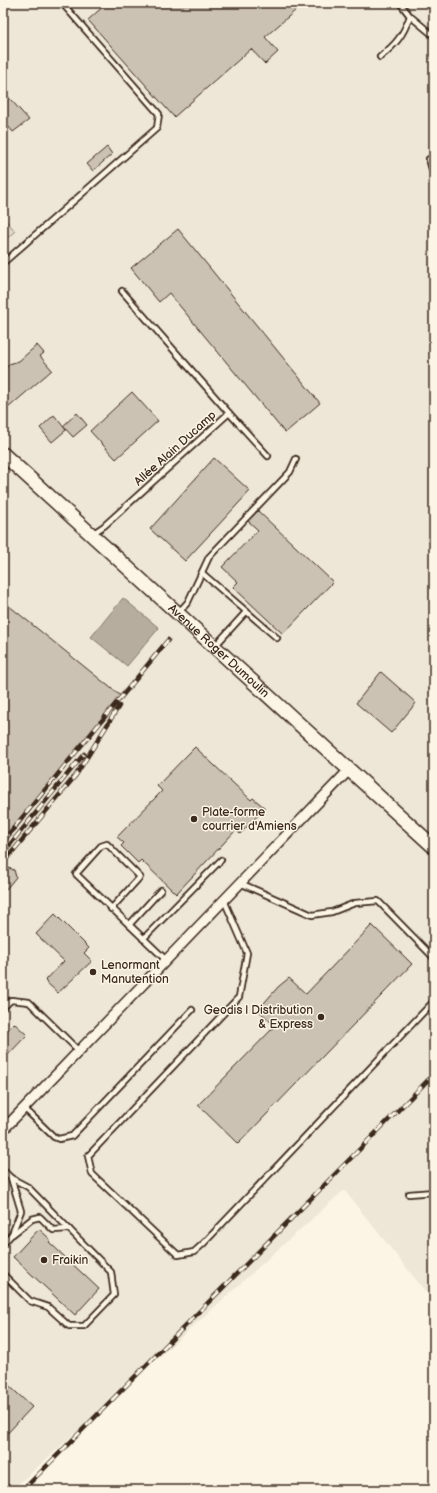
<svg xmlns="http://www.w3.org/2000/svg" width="437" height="1493" font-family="'Balsamiq Sans',sans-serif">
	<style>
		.built { fill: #eee6d6 }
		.green { fill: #e0d8c8; stroke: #8e8173 }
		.water { fill: #b7ad9e; stroke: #85796b }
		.building { fill: #ccc2b3; stroke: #3b2a1e }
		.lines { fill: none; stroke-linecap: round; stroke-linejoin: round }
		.lane-casing { stroke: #3b2a1e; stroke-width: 8 }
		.street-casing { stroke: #3b2a1e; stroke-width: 12 }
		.secondary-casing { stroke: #3b2a1e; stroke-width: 16 }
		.lane { stroke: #fcf5e5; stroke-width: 4.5 }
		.street { stroke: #fcf5e5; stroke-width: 9 }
		.secondary { stroke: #fcf5e5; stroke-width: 13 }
		.rail-casing { stroke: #3b2a1e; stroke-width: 4.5 }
		.rail { stroke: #fcf5e5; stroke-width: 3; stroke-dasharray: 9; stroke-linecap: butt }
		.poi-dot { fill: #3b2a1e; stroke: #fcf5e5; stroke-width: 1.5 }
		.labels { text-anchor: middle; stroke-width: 3; stroke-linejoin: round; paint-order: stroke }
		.street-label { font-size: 12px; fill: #3b2a1e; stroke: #fcf5e5 }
		.poi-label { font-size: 12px; fill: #3b2a1e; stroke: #fcf5e5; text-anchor: start }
	</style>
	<rect width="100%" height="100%" fill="#fcf5e5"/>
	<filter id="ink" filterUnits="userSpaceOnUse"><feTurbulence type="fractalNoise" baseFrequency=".025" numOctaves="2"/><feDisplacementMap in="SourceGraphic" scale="8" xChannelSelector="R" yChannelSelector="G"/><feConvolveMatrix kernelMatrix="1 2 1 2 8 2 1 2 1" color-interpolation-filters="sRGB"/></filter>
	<g filter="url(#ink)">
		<path class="built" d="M3,3h431v1299l-90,-112 -332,300h-9z"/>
		<path class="green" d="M3,217l12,14 -12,11z"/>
		<path class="water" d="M123,598l36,30 -32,38 -36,-29z"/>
		<g class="building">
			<path d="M107,3h197l-39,34 13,15 -13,12 -14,-15 -77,68 -86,-97z"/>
			<path d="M3,91l26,29 -16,12 -10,-12z"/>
			<path d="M107,147l5,7 -19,17 -6,-7z"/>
			<path d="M178,229l142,174 -35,30 -116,-140 -10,9 -28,-34z"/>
			<path d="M37,345l7,8 -4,3 12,14 -44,38 -5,-6v-28l2,-5 4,-5 10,-3z"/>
			<path d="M132,392l26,29 -42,38 -26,-28z"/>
			<path d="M77,413l10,12 -14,12 -10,-11z"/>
			<path d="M54,415l12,15 -14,12 -12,-14z"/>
			<path d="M214,458l36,33 -65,70 -35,-32z"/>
			<path d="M258,511l75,71 -50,52 -50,-47 5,-5 -16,-15 36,-37 -10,-9z"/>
			<path d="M3,601l119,96 -119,148z"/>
			<path d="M381,672l35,31 -25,30 -35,-30z"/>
			<path d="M195,747l56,53 2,-2 12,10 -25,26 -4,-4 -60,64 -35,-34 -3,3 -17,-17 3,-3 -7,-6 45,-46 -5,-5z"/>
			<path d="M9,868l5,2 2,7 -13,16v-22z"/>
			<path d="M55,914l34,34 -5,5 8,8 -34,32 -13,-12 19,-20 -28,-27z"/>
			<path d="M372,925l40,39 -174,180 -40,-39 77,-79 -17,-16 20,-23 11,-9 17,16z"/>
			<path d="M14,1023l13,12 -24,25v-35l5,5z"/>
			<path d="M39,1229l12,11 -2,2 50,47 -24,26 -62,-58z"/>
			<path d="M3,1380l29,27 -29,31z"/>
		</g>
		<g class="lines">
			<g class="lane-casing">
				<g id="lane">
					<path d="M400,3l10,13 24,20"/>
					<path d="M380,57c16,-13 23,-21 30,-41"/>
					<path d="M429,159l5,17"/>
					<path d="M3,263l154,-135 2,-14 -97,-111"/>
					<path d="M122,291l107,122"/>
					<path d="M92,534l12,-8 125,-113 39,43"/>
					<path d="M202,573l75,65"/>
					<path d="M179,612l9,-10 21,-45 81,-85 6,-13"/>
					<path d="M215,646l31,-34"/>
					<path d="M240,883l72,32 20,-3 23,-9 23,-2 56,57"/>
					<path d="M224,900l23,53 -8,44 -151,159 4,18 86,81 16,-3 10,-9 230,-242"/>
					<path d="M111,909l29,-32 -33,-33 -6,2 -25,28 90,86"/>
					<path d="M129,925l32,-35"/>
					<path d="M143,939l78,-79"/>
					<path d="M3,1008l8,-8 18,2 50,49"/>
					<path d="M24,1108l30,29 5,2 13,-3 120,-126"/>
					<path d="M3,1117l7,6"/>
					<path d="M3,1170l8,8 17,9 83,85 3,23 -30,31h-15l-21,-19 -18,-6 -27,-27"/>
					<path d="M409,1194l25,-2"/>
					<path d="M13,1234l19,-15 8,-2 13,13 16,-1"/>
					<path d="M3,1244l9,-10 9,-23 -10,-33"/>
				</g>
			</g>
			<g class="street-casing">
				<path id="street" d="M3,1130l346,-360"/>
			</g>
			<g class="secondary-casing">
				<g id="secondary">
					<path id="s1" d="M3,454l431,393"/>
				</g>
			</g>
			<use href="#lane" class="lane"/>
			<use href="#street" class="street"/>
			<use href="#secondary" class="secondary"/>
			<g class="rail-casing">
				<g id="rail">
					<path d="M3,841l165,-201"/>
					<path d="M3,853l81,-99"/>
					<path d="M3,863l73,-88 43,-69"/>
					<path d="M23,1490l411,-416"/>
				</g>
			</g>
			<use href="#rail" class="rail"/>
		</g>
	</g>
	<g class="poi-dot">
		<circle cx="194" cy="819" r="4"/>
		<circle cx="93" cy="972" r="4"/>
		<circle cx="321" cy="1017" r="4"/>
		<circle cx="44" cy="1260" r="4"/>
	</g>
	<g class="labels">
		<g class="street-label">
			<text transform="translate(175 448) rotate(-42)" y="4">Allée Alain Ducamp</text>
			<text dy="4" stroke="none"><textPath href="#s1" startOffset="292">Avenue Roger Dumoulin</textPath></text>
		</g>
		<g class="poi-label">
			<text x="202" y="816">Plate-forme<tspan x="202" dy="14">courrier d'Amiens</tspan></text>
			<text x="101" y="969">Lenormant<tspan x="101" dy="14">Manutention</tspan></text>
			<text x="313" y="1014" text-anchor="end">Geodis | Distribution<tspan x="313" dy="14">&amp; Express</tspan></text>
			<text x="52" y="1264">Fraikin</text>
		</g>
	</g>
	<rect width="437" height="1493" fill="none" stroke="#fcf5e5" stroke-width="16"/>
	<rect x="8" y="8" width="421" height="1477" fill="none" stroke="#3b2a1e" stroke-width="1.5" filter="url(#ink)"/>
</svg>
